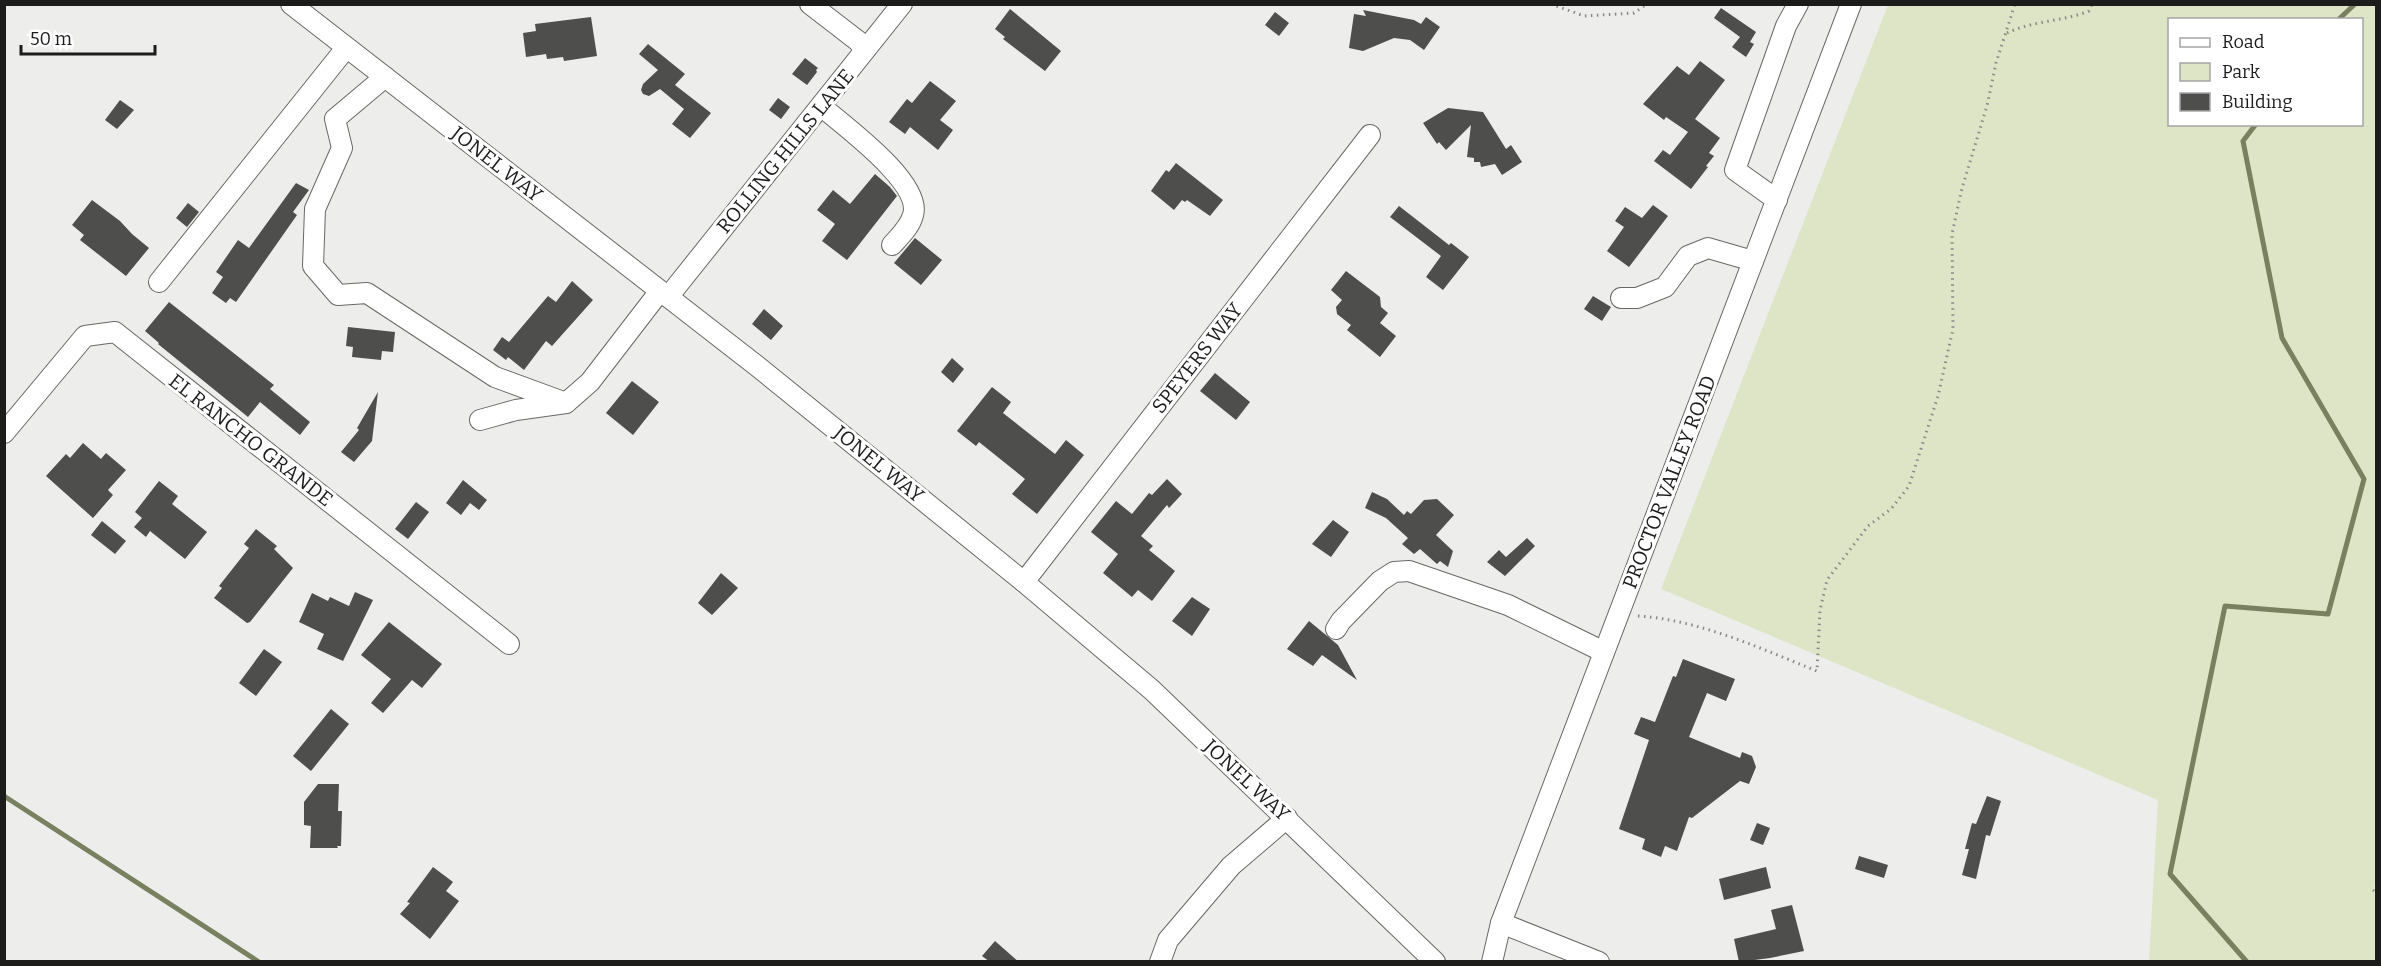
<svg xmlns="http://www.w3.org/2000/svg" width="2381" height="966" font-family="Bitter,serif">
	<style>
		.green { fill: #dde5c6; fill-rule: evenodd }
		.lines { fill: none; stroke-linecap: round; stroke-linejoin: round }
		.stream { stroke: #78805f; stroke-width: 5 }
		.building { fill: #4e4f4c }
		.minor-casing { stroke: #686966; stroke-width: 22 }
		.path { stroke: #898a88; stroke-width: 3; stroke-dasharray: 1.5 4.5; stroke-linecap: butt }
		.minor { stroke: #fff; stroke-width: 20 }
		.labels { text-anchor: middle; stroke-width: 6; stroke-linejoin: round; paint-order: stroke }
		.street-label { font-size: 20px; fill: #1c1d1b; stroke: #fff }
	</style>
	<rect width="100%" height="100%" fill="#edeeeb"/>
	<path class="green" d="M1888,5h488v875l-3,10 3,2v69h-227l9,-161 -497,-211zM2170,20h192v104h-192z"/>
	<g class="lines">
		<g class="stream">
			<path d="M2338,20l17,-16"/>
			<path d="M4,796l255,166"/>
			<path d="M2247,962l-77,-88 55,-268 103,8 36,-135 -82,-141 -39,-197 13,-17"/>
		</g>
	</g>
	<g class="building">
		<path d="M1721,8l35,24 -6,10 4,2 -8,13 -14,-10 8,-10 -26,-19z"/>
		<path d="M1010,9l51,42 -16,20 -42,-32 2,-2 -10,-8z"/>
		<path d="M1363,10l51,10 7,4 5,-7 14,10 -16,23 -14,-10 -16,-2 -31,13 -14,-3 5,-34 12,2z"/>
		<path d="M1275,12l14,11 -10,13 -14,-11z"/>
		<path d="M591,17l6,39 -33,5 -1,-4 -16,2 -1,-5 -20,3 -3,-24 13,-2 -1,-7z"/>
		<path d="M648,44l37,30 -10,11 36,28 -21,25 -18,-14 12,-15 -24,-20 -11,7 -6,-2 -2,-4 2,-6 15,-14 -19,-16z"/>
		<path d="M805,58l13,10 -2,2 1,2 -10,13 -15,-11z"/>
		<path d="M1700,61l25,19 -30,39 25,19 -11,15 5,3 -8,10 2,1 -17,22 -37,-28 9,-11 7,5 18,-23 -22,-15 -2,3 -21,-16 34,-38 12,9z"/>
		<path d="M930,81l26,20 -16,19 13,10 -15,20 -28,-23 -5,7 -16,-12 18,-23 5,4z"/>
		<path d="M778,98l12,9 -9,12 -12,-9z"/>
		<path d="M120,100l14,10 -17,19 -12,-9z"/>
		<path d="M1448,108l35,4 23,37 5,-4 11,17 -20,13 -7,-11 -14,3 -1,-5h-6v-4l-7,-1 4,-32 -25,25 -7,-8 -2,2 -14,-21z"/>
		<path d="M1176,163l47,37 -13,16 -23,-16 -2,2 -3,-2 -8,10 -23,-19 15,-21 3,2z"/>
		<path d="M875,174l15,13 7,9 -50,64 -25,-19 13,-17 -18,-14 16,-20 17,14z"/>
		<path d="M296,183l13,7 -16,22 4,3 -61,87 -6,-4 -4,5 -14,-10 11,-16 -7,-5 22,-32 11,8z"/>
		<path d="M92,200l28,21 12,13 17,14 -23,28 -46,-36 4,-5 -12,-10z"/>
		<path d="M188,203l11,9 -12,15 -11,-9z"/>
		<path d="M1653,205l15,11 -39,51 -22,-16 17,-24 -9,-6 10,-14 17,11z"/>
		<path d="M1399,206l50,39 2,-2 18,14 -26,33 -17,-13 15,-21 -51,-39z"/>
		<path d="M915,238l27,22 -21,25 -27,-22z"/>
		<path d="M1346,271l34,26 1,10 7,6 -8,10 16,13 -16,21 -33,-27 4,-5 -14,-11 -1,-7 6,-7 -11,-10z"/>
		<path d="M572,281l21,19 -41,46 -6,-5 -22,29 -16,-13 -2,3 -13,-10 9,-13 7,5 39,-46 8,6z"/>
		<path d="M1593,296l18,11 -9,14 -18,-12z"/>
		<path d="M169,302l105,83 -4,4 40,33 -10,13 -40,-33 -12,15 -90,-73 1,-1 -14,-12z"/>
		<path d="M764,309l19,17 -12,14 -19,-16z"/>
		<path d="M348,327l47,5 -2,20 -11,-1 -1,9 -29,-3 1,-10 -7,-1z"/>
		<path d="M952,358l12,11 -11,14 -12,-11z"/>
		<path d="M1215,373l35,29 -14,18 -36,-29z"/>
		<path d="M632,381l27,21 -26,33 -27,-22z"/>
		<path d="M992,387l19,15 -8,11 52,41 11,-14 18,15 -47,59 -25,-20 13,-15 -46,-37 -3,4 -19,-15z"/>
		<path d="M378,392l-6,49 -18,21 -13,-10 18,-22 -2,-2z"/>
		<path d="M83,443l18,16 5,-6 20,17 -18,20 5,5 -20,23 -47,-42 20,-22 4,4z"/>
		<path d="M1167,479l15,15 -13,14 -2,-3 -26,31 12,10 -4,4 26,21 -23,30 -14,-11 -6,7 -29,-24 15,-19 -27,-22 25,-31 16,13 17,-21 3,2z"/>
		<path d="M463,480l24,20 -8,10 -9,-7 -9,12 -15,-12z"/>
		<path d="M159,481l19,15 -6,8 35,28 -22,27 -35,-28 -4,6 -12,-10 8,-9 -7,-6z"/>
		<path d="M1372,492l15,7 17,16 3,-4 4,3 13,-14 13,-1 17,16 -18,20 17,16 -5,16 -8,-6 -3,3 -17,-15 -6,5 -12,-10 6,-6 -22,-20 -21,-10z"/>
		<path d="M416,502l13,10 -21,27 -13,-10z"/>
		<path d="M1333,520l16,12 -18,25 -19,-13z"/>
		<path d="M102,521l24,20 -11,13 -24,-19z"/>
		<path d="M256,529l21,17 -3,3 19,19 -43,54 -3,1 -33,-25 8,-10 -3,-2 30,-38 -5,-4z"/>
		<path d="M1527,538l8,8 -30,30 -18,-14 12,-12 7,7z"/>
		<path d="M721,573l17,15 -26,27 -14,-12z"/>
		<path d="M355,592l18,8 -30,61 -26,-12 7,-15 -25,-12 13,-29 16,8 2,-4 19,9z"/>
		<path d="M1192,597l18,12 -18,27 -20,-15z"/>
		<path d="M1309,621l29,24 19,35 -35,-25 -9,11 -26,-17z"/>
		<path d="M389,622l53,42 -20,24 -10,-8 -29,33 -12,-10 20,-24 -30,-24z"/>
		<path d="M264,649l18,13 -26,34 -17,-13z"/>
		<path d="M1683,659l52,20 -9,22 -19,-8 -18,44 51,21 2,-6 10,4 4,11 -7,17 -9,-3 -48,37 -3,-1 -12,34 -12,-5 -4,11 -19,-8 3,-10 -26,-10 30,-89 -15,-6 7,-17 14,5 18,-46 3,1z"/>
		<path d="M331,709l18,15 -38,47 -18,-15z"/>
		<path d="M318,784h21l-1,27h4l-1,35h-4l1,2h-28l1,-22 -7,-1v-23z"/>
		<path d="M1987,796l14,5 -11,35 -4,-1 -10,44 -14,-4 7,-26h-4l7,-26 4,1z"/>
		<path d="M1757,823l13,5 -7,17 -13,-5z"/>
		<path d="M1859,856l29,9 -4,13 -29,-9z"/>
		<path d="M433,867l20,15 -7,9 13,10 -29,38 -30,-25 10,-11 -3,-1z"/>
		<path d="M1766,867l5,21 -47,12 -5,-21z"/>
		<path d="M1792,905l12,46 -34,7 -31,4 -5,-23 42,-10 -5,-19z"/>
		<path d="M995,941l24,21h-29l-8,-6z"/>
	</g>
	<g class="lines">
		<g class="minor-casing">
			<g id="minor">
				<path d="M291,4l466,362 267,216 128,108 283,272"/>
				<path d="M810,4l48,37 7,9"/>
				<path d="M385,77l-50,42 7,29 -27,61 -2,57 25,29 29,-2 128,84 71,26"/>
				<path d="M821,106c23,20 102,77 92,109 -3,12 -13,21 -21,30"/>
				<path d="M1777,200l-42,-30 51,-144 12,-22"/>
				<path d="M159,282l187,-234"/>
				<path d="M668,297l234,-293"/>
				<path d="M1621,298h16l28,-11 23,-31 20,-8 45,13"/>
				<path d="M480,420l36,-10 50,-7 24,-21 70,-91"/>
				<path d="M4,433l81,-97 30,-4 394,312"/>
				<path d="M1024,582l346,-447"/>
				<path d="M1336,629l5,-8 39,-40 14,-9 15,-1 99,34 96,47"/>
				<path d="M1501,923l98,39"/>
				<path d="M1160,962l8,-22 63,-74 56,-48"/>
				<path d="M1492,962l9,-39 350,-919"/>
			</g>
		</g>
		<g class="path">
			<path d="M1551,4l33,12 50,-3 13,-9"/>
			<path d="M2007,33c27,-13 55,-11 82,-22l3,-7"/>
			<path d="M1638,616c62,4 121,32 179,55l3,-61 7,-30 41,-54 23,-17 18,-23 29,-90 15,-67 -1,-95 10,-46 25,-82 9,-43 19,-59"/>
			<path d="M2373,890l3,2"/>
		</g>
		<use href="#minor" class="minor"/>
	</g>
	<g class="labels">
		<g class="street-label">
			<text transform="translate(785 151) rotate(-51)" y="7">ROLLING HILLS LANE</text>
			<text transform="translate(497 164) rotate(38)" y="7">JONEL WAY</text>
			<text transform="translate(1197 358) rotate(-52)" y="7">SPEYERS WAY</text>
			<text transform="translate(251 440) rotate(38)" y="7">EL RANCHO GRANDE</text>
			<text transform="translate(879 464) rotate(39)" y="7">JONEL WAY</text>
			<text transform="translate(1669 482) rotate(-69)" y="7">PROCTOR VALLEY ROAD</text>
			<text transform="translate(1247 780) rotate(43)" y="7">JONEL WAY</text>
		</g>
	</g>
	<rect width="2381" height="966" fill="none" stroke="#1c1d1b" stroke-width="12"/>
	<rect x="2168" y="18" width="195" height="108" fill="#ffffff" stroke="#a4a5a4" stroke-width="1.5"/>
	<rect x="2180" y="38" width="30" height="9" fill="#ffffff" stroke="#a4a5a4" stroke-width="1.5"/>
	<text x="2222" y="48" font-size="18" fill="#1c1d1b">Road</text>
	<rect x="2180" y="63" width="30" height="18" fill="#dde5c6" stroke="#a4a5a4" stroke-width="1.5"/>
	<text x="2222" y="78" font-size="18" fill="#1c1d1b">Park</text>
	<rect x="2180" y="93" width="30" height="18" fill="#4e4f4c" stroke="#a4a5a4" stroke-width="1.5"/>
	<text x="2222" y="108" font-size="18" fill="#1c1d1b">Building</text>
	<path d="M21 45v9h134v-9" fill="none" stroke="#1c1d1b" stroke-width="3"/>
	<text x="30" y="45" font-size="18" fill="#1c1d1b" stroke="#ffffff" stroke-width="4.5" paint-order="stroke">50 m</text>
</svg>
